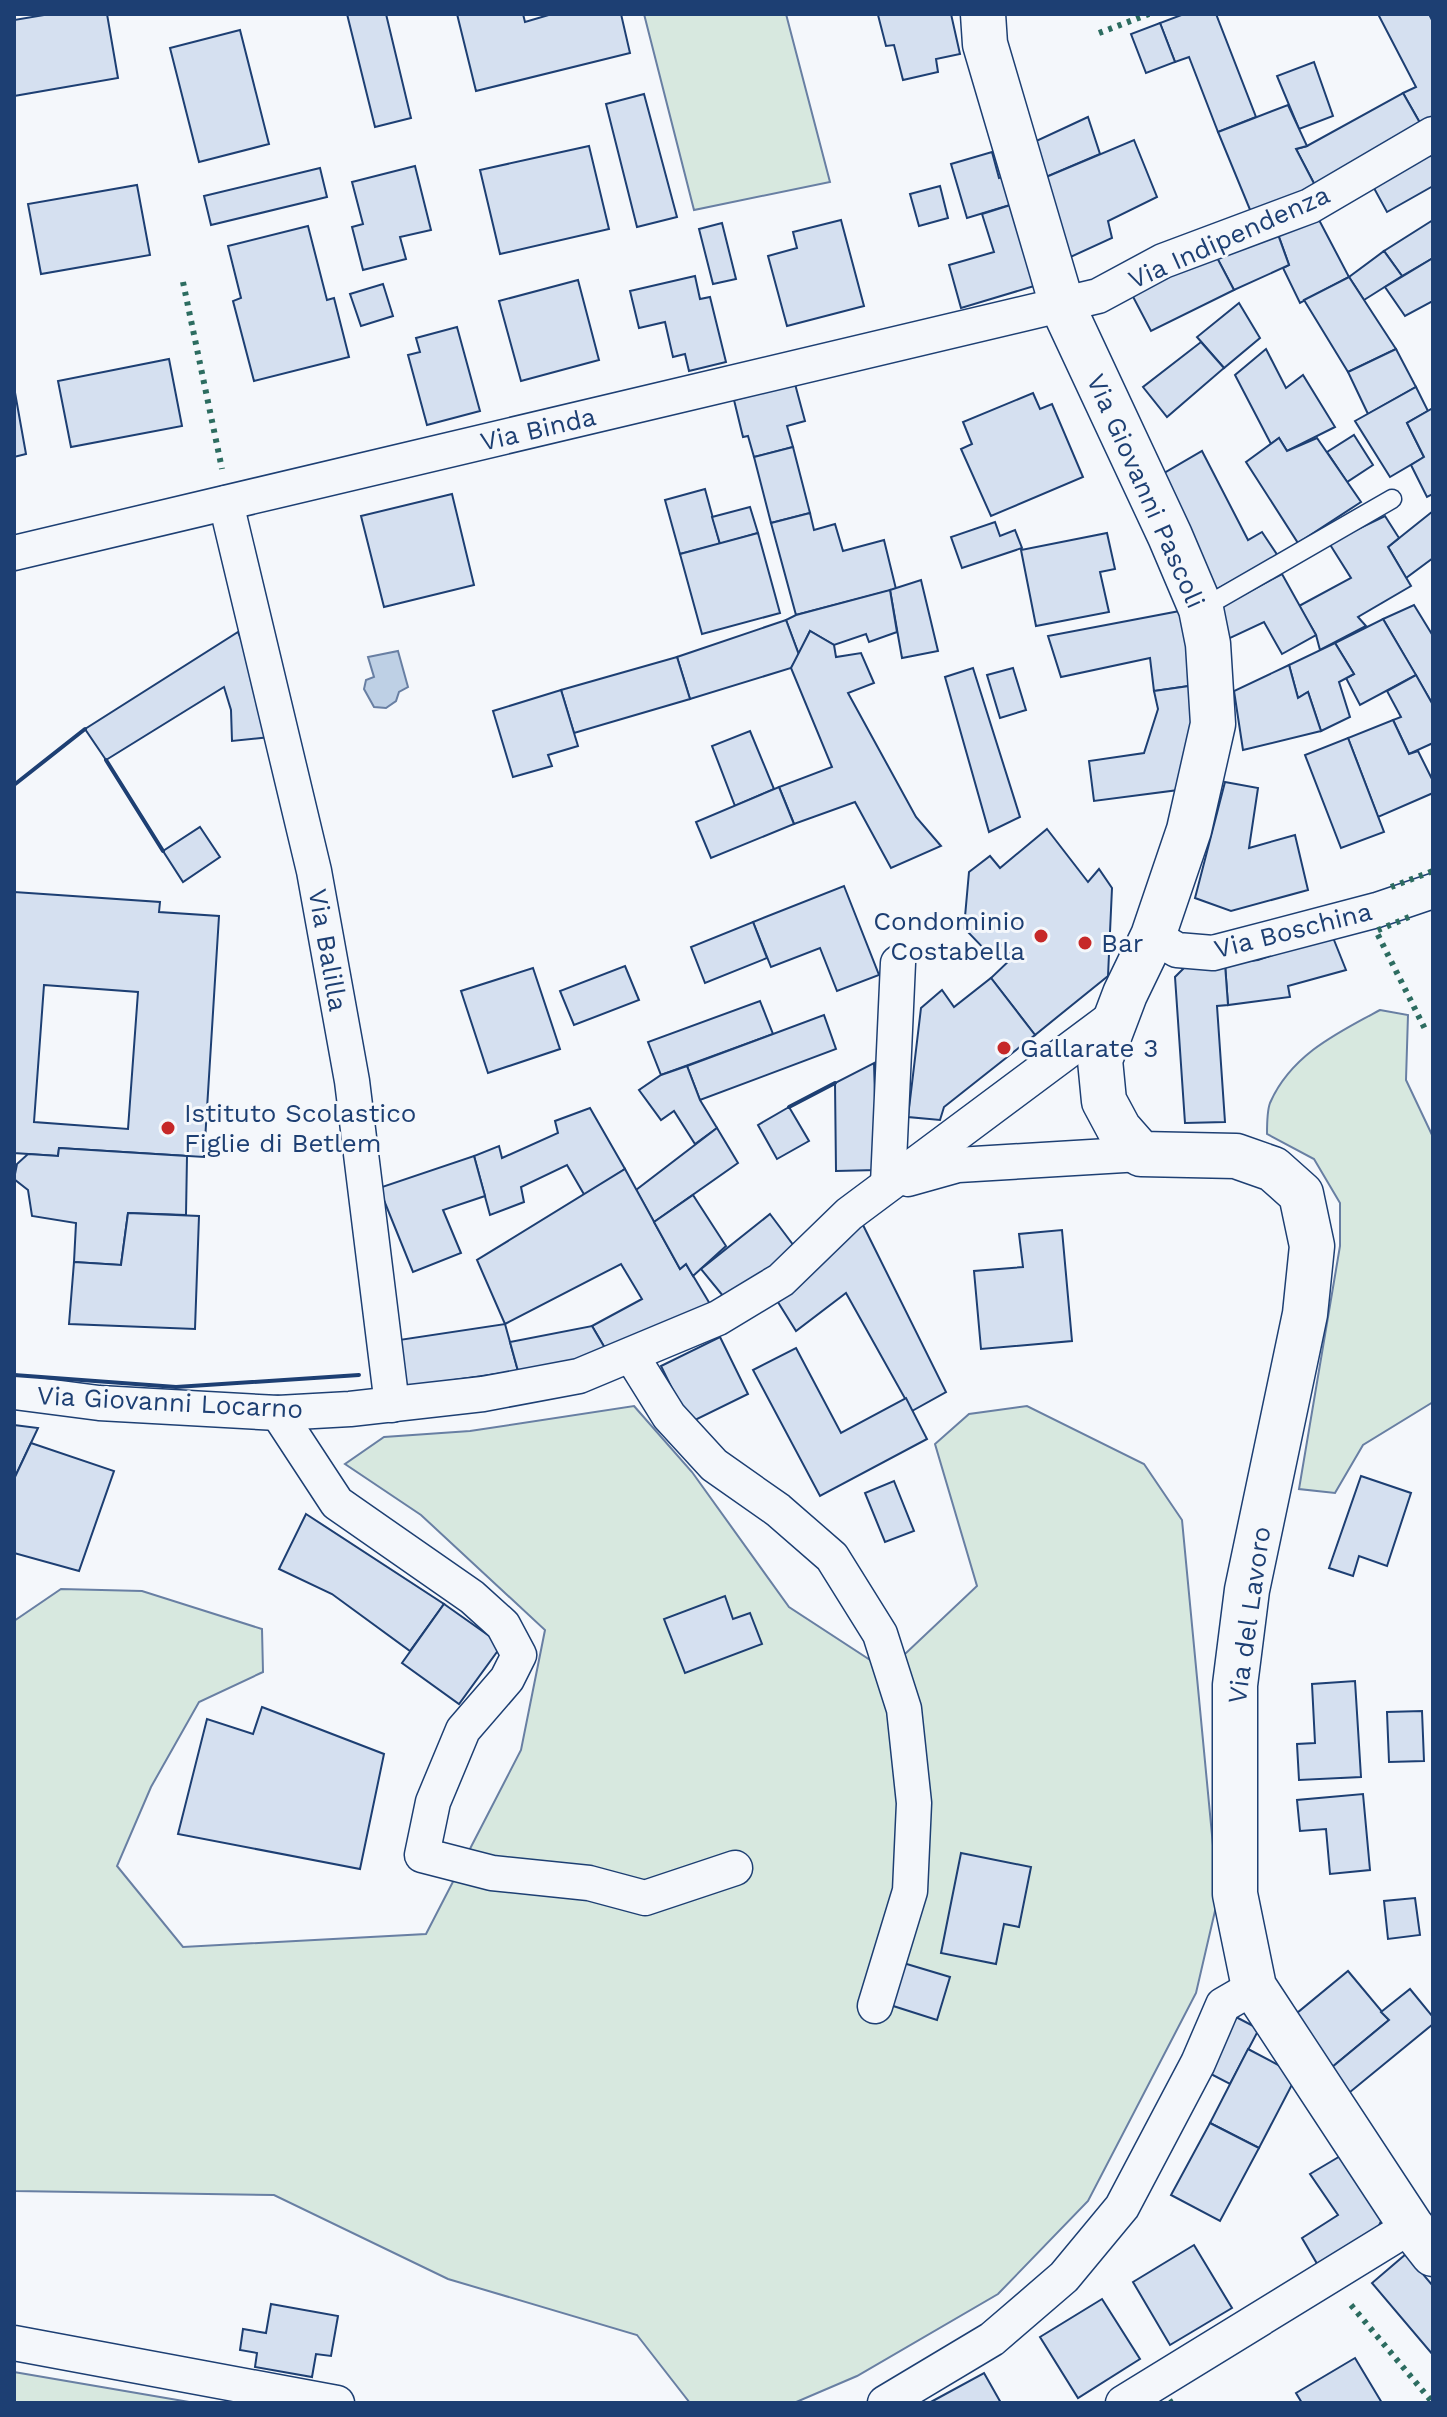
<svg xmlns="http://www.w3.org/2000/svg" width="1447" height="2417" font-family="'Work Sans',sans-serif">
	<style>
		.green { fill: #d7e8df; stroke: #687fa3; stroke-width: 2 }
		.water { fill: #bed0e5; stroke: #687fa3; stroke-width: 2 }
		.building { fill: #d5e0f0; stroke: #1d3f73; stroke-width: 2; fill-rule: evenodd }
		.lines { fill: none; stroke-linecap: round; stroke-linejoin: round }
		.service-casing { stroke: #1d3f73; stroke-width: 21 }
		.minor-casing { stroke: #1d3f73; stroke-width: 37 }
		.tertiary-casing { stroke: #1d3f73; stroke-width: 47 }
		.service { stroke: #f4f7fb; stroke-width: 18 }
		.minor { stroke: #f4f7fb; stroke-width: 34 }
		.tertiary { stroke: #f4f7fb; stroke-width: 44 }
		.hedge { stroke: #2c6c60; stroke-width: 6; stroke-dasharray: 4 6; stroke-linecap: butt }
		.wall { stroke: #1d3f73; stroke-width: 4 }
		.poi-dot { fill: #c62828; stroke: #f4f7fb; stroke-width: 3 }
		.labels { text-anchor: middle; stroke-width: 6; stroke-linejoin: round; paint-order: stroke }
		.street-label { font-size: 26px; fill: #1d3f73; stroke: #f4f7fb }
		.poi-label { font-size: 26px; fill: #1d3f73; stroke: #f4f7fb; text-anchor: start }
	</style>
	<rect width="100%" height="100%" fill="#f4f7fb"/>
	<g class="green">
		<path d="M644,14h142l44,168 -136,28z"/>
		<path d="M1380,1010l28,5 -2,65 27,57v265l-70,43 -28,48 -36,-4 41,-243v-43l-26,-44 -47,-25c0,-10 0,-23 3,-31 21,-48 67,-70 110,-93z"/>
		<path d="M634,1406l58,66 97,135 98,64 90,-85 -42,-142 34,-30 58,-8 117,58 38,56 36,378 -22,95 -108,208 -90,93 -141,82 -63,27h-104l-53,-68 -189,-56 -174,-84 -260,-4v-570l47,-32 81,2 120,38 1,43 -64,30 -48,85 -34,79 66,81 243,-13 95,-184 24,-120 -124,-115 -76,-51 39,-27 86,-6z"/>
		<path d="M14,2372l181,31h-181z"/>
	</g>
	<path class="water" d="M398,651l10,36 -9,5 -3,9 -10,7 -12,-1 -10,-18 2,-9 8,-3 -6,-20z"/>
	<g class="building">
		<path d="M50,14h57l11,64 -104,18v-76z"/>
		<path d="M347,14h39l25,104 -36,9z"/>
		<path d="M457,14h66l2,8 27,-8h69l9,39 -154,38z"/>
		<path d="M951,14l9,40 -24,5 2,13 -35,8 -9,-35 -8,1 -8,-31z"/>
		<path d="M1184,14h32l40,103 -38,15 -29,-75 -14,5 -15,-39z"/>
		<path d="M1378,14h51l4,8v103l-9,5 -21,-37 13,-6z"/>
		<path d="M1160,23l15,39 -29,11 -15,-39z"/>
		<path d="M240,30l29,114 -70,18 -29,-114z"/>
		<path d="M1314,62l19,54 -34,13 -22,-53z"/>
		<path d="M1403,93l21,37 -105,63 -23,-44 11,-3z"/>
		<path d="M644,94l33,123 -40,10 -31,-123z"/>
		<path d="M1288,105l19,41 -11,3 23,44 -66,24 -35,-85z"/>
		<path d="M1088,117l12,37 -54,23 -12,-35z"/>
		<path d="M1134,140l23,57 -49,24 4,17 -46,21 -20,-82z"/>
		<path d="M589,146l20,83 -109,25 -20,-84z"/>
		<path d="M1427,149l6,10v27l-46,26 -18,-33z"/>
		<path d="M992,152l7,26 13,-4 8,28 -53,16 -16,-54z"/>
		<path d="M415,166l16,64 -31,7 6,22 -43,11 -11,-43 11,-3 -11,-42z"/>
		<path d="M320,168l7,29 -116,28 -7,-29z"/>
		<path d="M137,185l13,70 -109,19 -13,-70z"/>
		<path d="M940,186l8,32 -29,8 -9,-32z"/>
		<path d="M1020,202l24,81 -83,25 -12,-43 45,-13 -12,-38z"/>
		<path d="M1318,218l31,59 -49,26 -17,-35 6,-3 -11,-31z"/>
		<path d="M841,220l23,86 -77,20 -19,-70 29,-8 -4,-16z"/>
		<path d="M1433,220v38l-31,18 -18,-25z"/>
		<path d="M722,223l14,56 -23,5 -14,-55z"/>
		<path d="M308,226l19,74 7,-2 15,59 -95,24 -21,-80 8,-3 -13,-52z"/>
		<path d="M1276,229l13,36 -55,25 -18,-34z"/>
		<path d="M1213,250l21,40 -83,41 -21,-40z"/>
		<path d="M1384,251l18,25 -38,24 -15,-23z"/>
		<path d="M1433,258v43l-28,15 -20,-29z"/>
		<path d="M695,276l5,23 10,-2 16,65 -37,9 -4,-17 -12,3 -8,-35 -26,6 -9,-37z"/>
		<path d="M1349,277l47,72 -48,23 -44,-72z"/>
		<path d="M578,280l21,80 -78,21 -22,-80z"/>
		<path d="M383,284l10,32 -32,10 -11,-32z"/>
		<path d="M1239,303l21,35 -36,30 -27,-31z"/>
		<path d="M457,327l23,84 -53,14 -19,-70 12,-3 -4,-14z"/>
		<path d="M1201,342l23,26 -57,49 -24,-30z"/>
		<path d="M1266,349l20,39 17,-13 32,52 -48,24 -8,-13 -8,6 -36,-69z"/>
		<path d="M1396,349l20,38 -48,27 -20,-42z"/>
		<path d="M169,359l13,67 -111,21 -13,-66z"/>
		<path d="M795,384l10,37 -18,5 6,21 -39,10 -6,-21 -5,1 -9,-37z"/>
		<path d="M14,387l12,67 -12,3z"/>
		<path d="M1416,387l12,24 -21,12 17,34 -34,20 -35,-56z"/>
		<path d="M1033,393l7,16 12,-5 31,73 -92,39 -30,-67 11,-5 -9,-22z"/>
		<path d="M1433,408v86l-6,3 -16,-32 13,-8 -17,-34z"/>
		<path d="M1354,435l19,30 -26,17 -20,-30z"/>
		<path d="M1279,438l8,13 30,-13 44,64 -63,41 -52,-81z"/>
		<path d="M793,447l17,66 -39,10 -17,-66z"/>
		<path d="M1202,451l46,89 14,-8 16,24 -68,37 -56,-114z"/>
		<path d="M705,489l15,55 -40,10 -15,-54z"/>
		<path d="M452,494l22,91 -90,22 -23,-91z"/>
		<path d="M750,507l8,26 -38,11 -8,-27z"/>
		<path d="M1433,511v47l-27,20 -18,-31z"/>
		<path d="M810,513l4,17 21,-6 8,27 41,-11 12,49 -100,26 -25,-92z"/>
		<path d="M1385,516l14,22 -11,9 23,39 -53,31 8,9 -46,24 -4,-15 -17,-29 52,-28 -22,-35z"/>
		<path d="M995,522l5,14 15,-6 7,18 -60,20 -11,-31z"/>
		<path d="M758,533l22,80 -78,21 -22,-80z"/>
		<path d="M1107,533l8,36 -15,3 9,40 -73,14 -15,-76z"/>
		<path d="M1282,574l34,61 -34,19 -18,-32 -36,17 -11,-30z"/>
		<path d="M921,580l17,71 -36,7 -12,-68z"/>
		<path d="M890,590l7,42 -28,10 -3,-8 -32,11 -24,-14 -11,24 -13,-35 10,-5z"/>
		<path d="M1414,605l19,31v69l-50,-86z"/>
		<path d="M1185,610l11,75 -42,6 -4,-33 -89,19 -13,-41z"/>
		<path d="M1383,619l33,56 -56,30 -14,-27 8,-4 -19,-31z"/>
		<path d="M786,620l13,35 -8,13 -101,31 -13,-42z"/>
		<path d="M810,631l24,14 2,12 25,-4 13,30 -26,10 68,124 25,29 -50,22 -36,-66 -61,22 -15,-37 53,-20 -41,-99z"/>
		<path d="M238,632l26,61 6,44 -38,4 -1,-31 -7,-23 -118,73 -21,-31z"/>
		<path d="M1335,643l19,31 -15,8 11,35 -29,14 -13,-39 -10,6 -9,-33z"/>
		<path d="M677,657l13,42 -116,34 -13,-43z"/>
		<path d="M1289,665l9,33 10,-6 13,39 -78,19 -9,-59z"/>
		<path d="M973,668l47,149 -31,15 -44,-155z"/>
		<path d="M1013,668l13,42 -26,8 -13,-43z"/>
		<path d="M1416,675l17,30v38l-24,11 -16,-34 8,-3 -14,-26z"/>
		<path d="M1196,685l3,23 -21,82 -84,11 -5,-40 55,-8 14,-44 -4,-18z"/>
		<path d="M561,690l17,56 -30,9 4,11 -39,11 -20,-66z"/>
		<path d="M1393,720l16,34 9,-3 15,30v12l-55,24 -30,-79z"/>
		<path d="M750,731l24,58 -39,17 -23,-60z"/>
		<path d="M1348,738l36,94 -43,16 -36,-93z"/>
		<path d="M1225,782l33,6 -9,60 46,-13 13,55 -77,21 -36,-13z"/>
		<path d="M779,787l15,37 -83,34 -15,-36z"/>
		<path d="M200,827l20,30 -37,25 -20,-31z"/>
		<path d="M1047,829l41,53 11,-13 13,19 -4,88 -73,59 -44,-57 22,-21 -11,-12 -12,10 -26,-27 5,-56 21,-16 10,12z"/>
		<path d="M844,886l35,89 -42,16 -17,-43 -49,19 -18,-45z"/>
		<path d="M14,892l146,10 -1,10 60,4 -15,241 -145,-9 -1,8 -44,-3zM44,985l94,7 -10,137 -94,-7z"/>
		<path d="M753,922l14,36 -62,25 -14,-36z"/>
		<path d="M1332,935l14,35 -58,16 2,11 -62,8 -3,-41 33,-4z"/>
		<path d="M1188,964h37l3,41 -11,1 8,116 -40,1 -10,-146z"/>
		<path d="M625,966l14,34 -65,25 -14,-34z"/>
		<path d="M533,968l27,81 -72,24 -27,-82z"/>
		<path d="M991,978l44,57 -91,72 -4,13 -32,-3 13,-109 21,-18 12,17z"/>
		<path d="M760,1001l13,33 -112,41 -13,-33z"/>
		<path d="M824,1015l12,34 -136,51 -13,-34z"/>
		<path d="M874,1063l3,107 -41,1 -1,-88z"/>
		<path d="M687,1066l13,34 17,28 -22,16 -21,-33 -13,9 -22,-30 22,-15z"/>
		<path d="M789,1107l20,34 -32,18 -19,-34z"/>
		<path d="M590,1108l35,61 -40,27 -18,-31 -46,22 3,15 -34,13 -16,-59 25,-10 3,12 56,-25 -3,-12z"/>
		<path d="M717,1128l21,35 -84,59 -18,-32z"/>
		<path d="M59,1148l128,8 -1,59 -58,-2 -7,52 -47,-3 2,-39 -44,-7 -4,-26 -14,-11 3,-15 11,-10 30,2z"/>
		<path d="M474,1156l11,40 -42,14 18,43 -48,19 -34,-84z"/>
		<path d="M625,1169l55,100 6,-5 27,45 -104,46 -17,-29 50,-27 -21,-35 -116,60 -28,-64z"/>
		<path d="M693,1195l33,51 -33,30 -7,-12 -6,5 -26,-47z"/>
		<path d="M128,1213l71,3 -4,113 -126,-5 5,-62 47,3z"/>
		<path d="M770,1214l27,36 -69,52 -27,-33z"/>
		<path d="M862,1223l84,169 -34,19 -66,-118 -50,38 -20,-32z"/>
		<path d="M1062,1230l10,111 -91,8 -7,-78 49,-4 -4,-33z"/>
		<path d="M505,1324l13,47 -113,16 -6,-47z"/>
		<path d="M592,1326l17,29 -91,16 -8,-29z"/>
		<path d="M720,1337l28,57 -59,29 -28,-57z"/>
		<path d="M796,1348l45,85 65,-35 21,41 -107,57 -67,-126z"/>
		<path d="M14,1425l24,3 -24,51z"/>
		<path d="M31,1443l83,28 -35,100 -65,-18v-74z"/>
		<path d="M1361,1476l50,17 -24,73 -28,-10 -6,20 -24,-8z"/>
		<path d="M894,1481l20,50 -29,11 -20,-49z"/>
		<path d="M306,1514l138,90 -34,47 -78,-57 -53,-25z"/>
		<path d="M725,1596l8,23 17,-6 12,31 -77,29 -21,-54z"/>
		<path d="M444,1604l58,41 -43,59 -57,-41z"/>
		<path d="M1355,1681l6,96 -62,3 -2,-36 18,-1 -3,-59z"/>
		<path d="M262,1707l122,47 -24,115 -182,-35 29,-115 46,15z"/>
		<path d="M1422,1711l2,50 -35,1 -2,-50z"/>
		<path d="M1363,1794l7,76 -40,4 -4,-45 -26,2 -3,-31z"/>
		<path d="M961,1853l70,14 -12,60 -15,-3 -8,40 -55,-11z"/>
		<path d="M1415,1898l5,37 -32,4 -4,-38z"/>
		<path d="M900,1962l50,15 -13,43 -50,-16z"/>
		<path d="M1348,1971l41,49 -58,48 -40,-50z"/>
		<path d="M1410,1989l23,28v7l-89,73 -13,-29 58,-48 -8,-8z"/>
		<path d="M1236,2017l23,12 -29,55 -23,-12z"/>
		<path d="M1248,2049l49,26 -38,73 -49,-25z"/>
		<path d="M1210,2123l49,25 -39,73 -49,-26z"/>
		<path d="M1342,2155l41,62 -7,15 -57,35 -17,-29 36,-23 -28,-41z"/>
		<path d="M1194,2245l38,63 -62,37 -37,-63z"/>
		<path d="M1406,2254l27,32v69l-61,-72z"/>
		<path d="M1102,2299l38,60 -62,39 -38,-61z"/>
		<path d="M271,2304l67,12 -7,40 -15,-2 -4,23 -57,-10 2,-14 -17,-3 3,-21 23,4z"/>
		<path d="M1355,2358l27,45h-80l-6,-10z"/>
		<path d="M984,2373l17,30h-72z"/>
	</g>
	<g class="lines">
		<g class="service-casing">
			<path id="service" d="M1201,609l191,-110"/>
		</g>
		<g class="minor-casing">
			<g id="minor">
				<path d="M226,503l88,368 38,210 40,324"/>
				<path d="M14,553l1084,-257 65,-35 147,-55 123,-72"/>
				<path d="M1153,936l24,14 36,3 164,-43 56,-19"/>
				<path d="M908,1179l50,-14 183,-11"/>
				<path d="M888,1184l10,-221"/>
				<path d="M631,1355l38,61 45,49 64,45 54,47 48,77 24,75 10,94 -4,88 -35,115"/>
				<path d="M14,1392l85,11 179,10 72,-4 133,-15 96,-18 139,-58 63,-38 68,-66 267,-199"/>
				<path d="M278,1413l59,90 135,94 31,28 16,30 -12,24 -44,51 -30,72 -11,53 70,18 97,10 56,15 90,-30"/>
				<path d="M14,2343l323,60"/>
				<path d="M885,2403l107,-64 72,-62 58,-70 76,-144 25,-58 31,-18"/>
				<path d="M1123,2403l288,-177"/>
			</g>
		</g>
		<g class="tertiary-casing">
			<path id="tertiary" d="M983,14l2,30 77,261 108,231 31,73 7,35 5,80 -24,106 -36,106 -28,58 -25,66 4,41 15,28 22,25 95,2 37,13 28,25 11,52 -7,68 -58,276 -12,95v209l19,93 157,239 22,28"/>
		</g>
		<use href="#service" class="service"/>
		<use href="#minor" class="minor"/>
		<use href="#tertiary" class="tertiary"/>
		<g class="hedge">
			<path d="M1099,33l50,-19"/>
			<path d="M183,282l39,187"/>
			<path d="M1391,887l42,-16"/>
			<path d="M1409,917l-33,14 50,100"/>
			<path d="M1351,2305l82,98"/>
			<path d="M1170,2403l5,-3"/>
		</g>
		<g class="wall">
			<path d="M106,760l57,91"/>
			<path d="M14,785l71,-56"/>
			<path d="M789,1107l46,-24"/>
			<path d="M14,1375l162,12 183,-12"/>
		</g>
	</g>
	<g class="poi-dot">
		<circle cx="1041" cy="936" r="8"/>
		<circle cx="1085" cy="943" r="8"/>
		<circle cx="1004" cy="1048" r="8"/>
		<circle cx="168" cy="1128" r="8"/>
	</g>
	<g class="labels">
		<g class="street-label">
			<text transform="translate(1229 237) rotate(-24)" y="9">Via Indipendenza</text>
			<text transform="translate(538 429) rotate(-13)" y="9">Via Binda</text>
			<text transform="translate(1146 491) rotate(66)" y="9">Via Giovanni Pascoli</text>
			<text transform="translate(1293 930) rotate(-14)" y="9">Via Boschina</text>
			<text transform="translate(328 950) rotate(80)" y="9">Via Balilla</text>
			<text transform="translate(170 1402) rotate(3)" y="9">Via Giovanni Locarno</text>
			<text transform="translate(1249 1615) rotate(-82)" y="9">Via del Lavoro</text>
		</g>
		<g class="poi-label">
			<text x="1025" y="930" text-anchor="end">Condominio<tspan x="1025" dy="30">Costabella</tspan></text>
			<text x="1101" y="952">Bar</text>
			<text x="1020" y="1057">Gallarate 3</text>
			<text x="184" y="1122">Istituto Scolastico<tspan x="184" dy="30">Figlie di Betlem</tspan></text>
		</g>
	</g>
	<rect width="1447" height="2417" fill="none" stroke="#1d3f73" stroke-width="32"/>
</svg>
